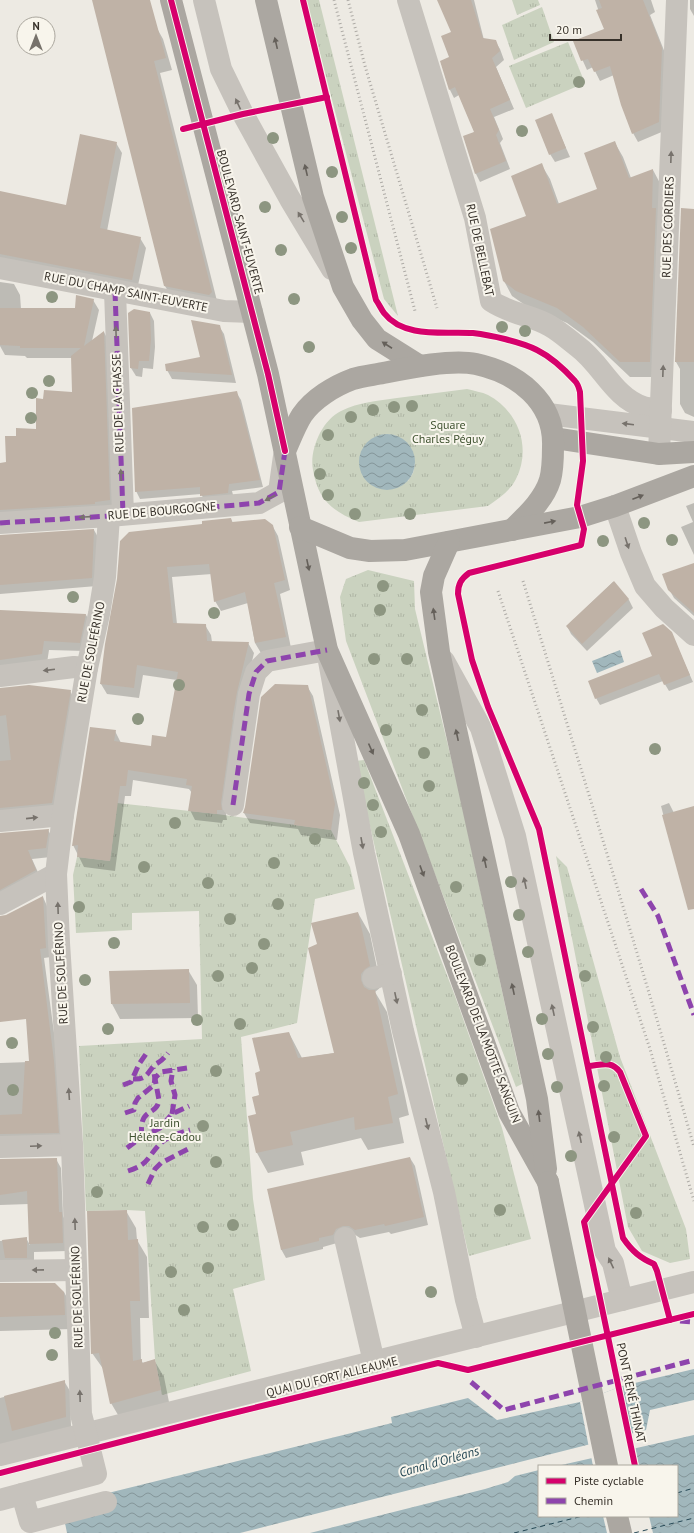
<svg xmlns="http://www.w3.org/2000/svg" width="694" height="1533" font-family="'PT Sans',sans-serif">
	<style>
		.grass { fill: url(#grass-tufts); fill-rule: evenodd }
		.water { fill: url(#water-waves) }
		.pier { fill: #edeae3 }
		.shadow { fill: #0003 }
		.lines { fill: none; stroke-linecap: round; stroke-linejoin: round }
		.ferry { stroke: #244754; stroke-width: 1; stroke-dasharray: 5 4; stroke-linecap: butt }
		.building { fill: #bfb2a6 }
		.minor { stroke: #c6c2bc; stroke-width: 22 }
		.major { stroke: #aba7a1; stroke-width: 22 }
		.rail { stroke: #aeaba6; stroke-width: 3; stroke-dasharray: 1 3; stroke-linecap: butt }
		.major-bridge { stroke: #aba7a1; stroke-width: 22 }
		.quiet { stroke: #8e44ad; stroke-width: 5; stroke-dasharray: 10 5; stroke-linecap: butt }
		.cycleway-casing { stroke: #f8f5ec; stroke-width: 8 }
		.cycleway { stroke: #d6006c; stroke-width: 6 }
		.tree { fill: #8d9681 }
		.oneway { fill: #65605a }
		.oneway2 { fill: #77726c }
		.labels { text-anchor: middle; stroke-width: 4; stroke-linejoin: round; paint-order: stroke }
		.street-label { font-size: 12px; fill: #37312a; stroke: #f8f5ec }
		.park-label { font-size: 12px; fill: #3f5230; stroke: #f8f5ec }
		.water-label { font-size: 13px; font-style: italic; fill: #244754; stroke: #f8f5ec }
	</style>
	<defs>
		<pattern id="grass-tufts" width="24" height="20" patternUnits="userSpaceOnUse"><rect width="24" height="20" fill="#cad2bf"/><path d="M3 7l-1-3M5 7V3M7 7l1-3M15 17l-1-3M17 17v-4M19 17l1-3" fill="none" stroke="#aeb5a4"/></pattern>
		<pattern id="water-waves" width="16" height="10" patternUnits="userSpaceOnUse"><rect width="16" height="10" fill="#a1b7bc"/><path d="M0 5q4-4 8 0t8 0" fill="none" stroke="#849599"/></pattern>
	</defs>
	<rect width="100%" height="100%" fill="#edeae3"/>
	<g class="grass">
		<path d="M306,0h13l79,316 -14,-17z"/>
		<path d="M512,0h26l2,5 -23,10z"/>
		<path d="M542,7l12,35 -40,18 -12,-35z"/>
		<path d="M568,42l17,41 -59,25 -17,-42z"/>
		<path d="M467,389c7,2 15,3 21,6 30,16 44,52 28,84 -6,12 -17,19 -28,27l-129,16c-27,-11 -41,-22 -46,-52 -4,-20 9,-50 28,-59 18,-9 37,-10 56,-13 23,-3 47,-6 70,-9zM387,434l9,2 19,28 -2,9 -5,8 -44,-34c7,-8 13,-11 23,-13z"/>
		<path d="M368,570l46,11 1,28 44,182 63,293 -6,3 -170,-446 -6,-44 6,-18z"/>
		<path d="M364,760l91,236 47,132 29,111 -62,17 -114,-495z"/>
		<path d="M117,803l100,11 114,16 19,37 5,22 -40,10 -18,124 -56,14 12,162 12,81 -32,9 18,82 -89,24 -7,-36 -10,-148 -18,-1 -41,1 -7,-165 123,-7 -3,-128 -67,2v17l-56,3 -3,-58 4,-18 33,4z"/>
		<path d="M556,856l11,11 53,190 66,172 4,30 -20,4 -28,-12 -14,-24z"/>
	</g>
	<g class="water">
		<circle cx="387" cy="462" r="28"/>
		<path d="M620,650l4,12 -27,11 -5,-12z"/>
		<path d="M694,1369v31l-44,10 -4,20 -406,103h-173l-2,-10 39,-29 288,-71 -1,-6 77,-19 29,22 83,-18 42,-16z"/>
		<path d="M694,1435v98h-384l175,-44 23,-7 7,-6 24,-6v46h138v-50h-120z"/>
	</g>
	<g class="pier">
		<path d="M622,1386l10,50 -43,12 -9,-46z"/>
		<path d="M635,1446l4,20h-46l-2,-10z"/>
		<path d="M603,1516h46l4,17h-46z"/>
	</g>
	<g class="shadow">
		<path d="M93,0h48l22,39 9,31 -12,3 58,232 -46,-7 -7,-12z"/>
		<path d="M438,0h36l10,40 11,1 5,8 4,11 -8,7 18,42 -20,8 9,22 -3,4 10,26 -30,13 -4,-8 -12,-37 11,-5 -16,-37 -5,3 -4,-8 -9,-28 10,-4 1,-26z"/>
		<path d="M595,0h56l4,12 -5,3 17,43 -3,73 -26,11 -5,-9 -19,-58 -14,6 -7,-14 -6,3 -13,-29 31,-11z"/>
		<path d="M690,0h4v16l-4,-7z"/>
		<path d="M551,114l19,43 -15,5 -5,-8z"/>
		<path d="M116,143l6,10 -15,78 33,7 6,10 -9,42 -137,-23v-74l67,14z"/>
		<path d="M615,143l8,14 8,21 22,-8 8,15 -3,192h-28l-37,-35 -26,-19 -42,-18 -13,-9 -8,-15 23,-65 14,-52 9,15 9,25 40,-14z"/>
		<path d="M694,210v207l-9,-4 -5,-9v-35l-4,-7z"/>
		<path d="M0,282l14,2 6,11 1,14h54l18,-9 6,10 -7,31 12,-9 5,10 6,168 -115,9v-55l7,-1 10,-26 20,-7 7,-30 29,-7 -1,-35h-45l-2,-2 -20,-1 -5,-9z"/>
		<path d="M150,313l4,8 1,26 -2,22 -10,-1 -1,9 -6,-1 -5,-8z"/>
		<path d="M219,326l5,8 12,49 -64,-4 -5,-9 35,-12z"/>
		<path d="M236,392l5,8 22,87 -31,4 1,4 -27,8 -5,-9 -61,5 -4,-8z"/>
		<path d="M694,503v52l-13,-28 12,-5 -7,-16z"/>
		<path d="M231,519l2,4 39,2 6,11 12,54 -10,4 11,54 -30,5 -6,-10 -7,-40 -27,8 -6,-10 -3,-27 -40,3 5,47 28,1 6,10 1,7 36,1 6,10 -12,50 -16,111 1,6h-4l-1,3 -27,-3 -5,-10 2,-17 -3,-4 -56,-9 -2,16h-6l-10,75 -31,-4 -11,-22 42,-114 6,12 30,4 16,-9 10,-58 -34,-5 -4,23 -32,-4 -6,-10 17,-105 85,-54z"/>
		<path d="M94,530l5,9 -2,47 -97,8v-54z"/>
		<path d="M694,564v52l-20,-18 -5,-9z"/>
		<path d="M613,582l16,18 4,8 -46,43 -16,-17 -4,-8z"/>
		<path d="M0,611l86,4 5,8 -6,28 -36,-1 -2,13 -47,6z"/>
		<path d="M671,633l22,49 -24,9 -6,-10 -63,24 -4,-7 58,-41z"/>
		<path d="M307,686l6,10 27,119 -3,25 -36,-5 -3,-6 -48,-6 -6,-10z"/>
		<path d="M0,689l70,2 5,9 -18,112 -57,7z"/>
		<path d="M669,803l5,10 20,-6v100l-9,-10 -24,-91z"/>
		<path d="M48,830l5,9 -2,18 -19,2 9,20 -41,22v-67z"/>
		<path d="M43,897l4,9 4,51 -7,1 15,112 4,71 -63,4v-82l30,-1 -8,-137 -22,80v-88l6,-1z"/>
		<path d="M358,913l12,21 11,53 -6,5 12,20 22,103 -10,3 5,25 -36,7 -7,-12 -60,14 3,13 -36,8 -11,-20 1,-38 4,-44 27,-38 13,25 33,-5 -17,-108z"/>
		<path d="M188,970l9,15 1,33 -78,1 -8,-15z"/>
		<path d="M410,1158l5,8 13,59 -37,9 -2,-2 -29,6 -6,-4 -17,9 -14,4v2l-37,9 -5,-9z"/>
		<path d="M56,1159l5,9 2,48 3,6 1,29 -33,1v20l-34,4v-35l26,-3 4,7 -1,-41 -29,1v-45z"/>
		<path d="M126,1211l10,17 1,12 10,17 2,61h-9l1,42 2,3 11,-3 10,17 6,30 -49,13 -10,-17 -7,-33 -12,-17z"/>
		<path d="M0,1284l64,8 8,15 1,22 -73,2z"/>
		<path d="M64,1381l6,10 1,36 -71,18v-47z"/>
	</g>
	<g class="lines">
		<g class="ferry">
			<path d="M677,1493l17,-5"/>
			<path d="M514,1533l69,-17"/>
			<path d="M634,1533l60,-15"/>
		</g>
	</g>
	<g class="building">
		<path d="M92,0h58l16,58 -12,3 58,231 -3,3 -45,-9z"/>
		<path d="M437,0h34l12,38 13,2 4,11 -8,7 18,42 -20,9 9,21 -3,5 10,26 -31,13 -12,-38 11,-4 -19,-45 -6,3 -9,-29 9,-4 -8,-21 10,-4z"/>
		<path d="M599,0h44l19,48 -3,74 -27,12 -11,-29 -11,-39 -16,6 -6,-13 -7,2 -8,-20 31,-12 -8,-19 6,-2z"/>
		<path d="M552,113l14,35 -17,7 -14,-35z"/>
		<path d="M80,134l37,8 -17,86 41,9 -9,43 -132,-26v-63l66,14z"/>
		<path d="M615,141l14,37 24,-9 -1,39h4l-6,154h-30l-37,-35 -26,-19 -41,-17 -13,-10 -13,-52 36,-13 -15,-40 31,-13 15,41 40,-15 -13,-36z"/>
		<path d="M681,208l13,1v153h-19z"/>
		<path d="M76,295l18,4 -10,47 20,-15 6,169 -15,2v2l-95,6v-47l6,-1 -1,-26h11v-8l20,1v-31l7,1 1,-9 28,2 -1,-36 10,-8h-61v-2l-20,-1v-37h75z"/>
		<path d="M134,309l16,3 1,27 -2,22h-10l-1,8 -8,-1 -2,-55z"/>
		<path d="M191,320l29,5 12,50 -66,-4 -1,-7 35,-7z"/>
		<path d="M237,391l23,89 -31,4 -1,9 -28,3v-9l-65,5 -3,-84z"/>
		<path d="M231,518l1,4 33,-3 8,6 12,55 -11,3 12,54 -31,6 -10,-51 -31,10 -5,-38 -42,3 6,56 33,1 1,17 42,1 -12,50 -5,28 1,-1 -12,84 1,7h-5v4l-29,-3 4,-25 -6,-1 1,-6 -59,-9 -2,16h-6l-10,75 -33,-4 1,-12 -6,1 18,-119 26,3 -2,11 37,5 1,-11 14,2 12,-65 -41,-7 -3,23 -34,-4 5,-40 12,-65 3,-38 9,-9 73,-8v-3z"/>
		<path d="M94,529l-2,49 -92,7v-50z"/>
		<path d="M694,563v50l-26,-23 -6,-16z"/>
		<path d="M614,581l15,18 -47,45 -16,-18z"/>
		<path d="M0,610l86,4 -6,29 -36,-2 -2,13 -42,6z"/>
		<path d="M663,624l9,8 18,43 -26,10 -5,-11 -64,25 -7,-18 64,-25 -10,-23z"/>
		<path d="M275,684l33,1 27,119 -4,26 -37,-5 1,-5 -52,-7 2,-6 16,-110z"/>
		<path d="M29,685l42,5 -19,113 -52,5v-47l11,-1 -5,-45 -6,1v-28z"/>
		<path d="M694,806v103l-6,1 -26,-95z"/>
		<path d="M49,829l-3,19 -18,2 8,20 -36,20v-57z"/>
		<path d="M43,896l3,52 -6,1 14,112 5,72 -59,1v-19l22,-1 3,-53h4l-3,-42 -26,3v-106l6,-1z"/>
		<path d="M358,912l12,54 -5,3 -4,5v6l3,7 5,3h6l23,104 -10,3 5,26 -38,7 -1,-13 -64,15 3,13 -37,8 -8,-37 8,-2 -4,-17 7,-2 -4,-22 5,-2 -8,-33 37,-6 9,26 36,-5 -26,-105 9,-4 -6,-21z"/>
		<path d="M189,969l1,34 -79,1 -2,-33z"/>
		<path d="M410,1157l14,60 -39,9 -1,-2 -29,6 -6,-4h-6l-7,3 -3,6 -14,3v3l-38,9 -14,-61z"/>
		<path d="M57,1158l2,54h3l1,31 -34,1 -2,-53 -27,4v-36z"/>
		<path d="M127,1210l1,30 10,-1 2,62h-10l3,60 9,-2v4l13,-4 6,31 -51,14 -11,-51 -8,1 -4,-143z"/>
		<path d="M27,1237v21h-22l-3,-18z"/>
		<path d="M0,1283h55l9,9 1,23 -65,2z"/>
		<path d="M65,1380l1,37 -54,14 -8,-35z"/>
	</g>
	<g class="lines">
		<g class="minor">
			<path d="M204,0l17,69 22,45 47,85 42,70"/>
			<path d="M408,0l67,218 16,83c19,13 40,14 59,25 9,5 18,13 27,20 25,18 36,51 66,61 6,2 13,2 18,3"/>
			<path d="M0,268l224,43 28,1"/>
			<path d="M115,291l8,223"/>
			<path d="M548,414l146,18"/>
			<path d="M659,454l18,-454"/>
			<path d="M615,506l16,47 14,33 19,22 30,27"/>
			<path d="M0,523l109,-7 150,-13 20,-11 5,-36"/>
			<path d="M444,661l37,67 34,108 90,415 8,12 9,37"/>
			<path d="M0,676l74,-9 13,1"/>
			<path d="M233,805l16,-111 7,-22 11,-11 60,-11 37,203 39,178 41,161 22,108 10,37"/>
			<path d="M0,821l63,-6"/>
			<path d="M0,904l56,-30"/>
			<path d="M373,978l18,-4"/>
			<path d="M0,1147l72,-2"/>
			<path d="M345,1238l29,124"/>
			<path d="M0,1271l76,-1"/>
			<path d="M0,1455l694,-173"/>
			<path d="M22,1494l8,28 76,-20"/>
			<path d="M0,1500l96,-26 -15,-60 -9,-269 -13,-202 -3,-69 7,-59 24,-147 12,-54 6,-37 4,-61"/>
		</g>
		<g class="major">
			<path d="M171,0l97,374 59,276 82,184 100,278 39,70"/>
			<path d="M266,0l47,197 30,90 19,33 15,19 43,27"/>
			<path d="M554,438l105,16 35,-2"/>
			<path d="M285,451c5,-11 10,-25 17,-36 11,-16 32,-29 51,-36 9,-3 20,-4 30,-6 25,-5 68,-14 93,-9 41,9 79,37 77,83 0,10 0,22 -3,33 -6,20 -24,36 -38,50"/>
			<path d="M300,527l50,21 20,3 35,-1 175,-33 35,-11 79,-30"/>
			<path d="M449,542l-15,34 -3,16 8,60 98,447 9,70"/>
			<path d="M617,1516l4,17"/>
		</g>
		<g class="rail">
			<path d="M334,0l81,311"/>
			<path d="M348,0l17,66 72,242"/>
			<path d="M523,581c58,188 117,377 171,566"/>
			<path d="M498,591l152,458 44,152"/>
		</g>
		<path class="major-bridge" d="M548,1182l59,284"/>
		<g class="quiet">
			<path d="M115,291l8,223"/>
			<path d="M0,523l109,-7 150,-13 20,-11 6,-41"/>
			<path d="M233,805l16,-111 7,-22 11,-11 60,-11"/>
			<path d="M641,889l17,27 36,99"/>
			<path d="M133,1079c16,1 14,-8 23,-15 7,-4 7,-5 12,-11"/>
			<path d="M123,1085l8,-3 8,-18 7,-10"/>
			<path d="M125,1113l9,-3 1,-7 3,-5 16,-13 1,-7 6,-6 26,-4"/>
			<path d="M172,1114l3,-19 -4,-14 2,-12"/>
			<path d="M142,1137c-4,-31 15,-20 17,-37l-6,-32"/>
			<path d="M127,1148l15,-11 18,-9 12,-14 17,-8"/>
			<path d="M128,1171c21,-7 18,-12 31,-26 7,-8 20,-12 31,-15"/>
			<path d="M148,1184l7,-15 6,-6 29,-15"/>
			<path d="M680,1321l14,1"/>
			<path d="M471,1382l33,28 190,-50"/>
		</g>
		<g class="cycleway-casing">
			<g id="cycleway">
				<path d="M171,0l97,374 17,77"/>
				<path d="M303,0l73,300c3,4 5,9 8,13 20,26 61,18 89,20 17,2 49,9 64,17 14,7 28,20 38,31 3,3 4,7 5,11l3,69 -6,44 7,24 -3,16 -112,28c-8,6 -11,11 -11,21l14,66 16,47 51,122 84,409c9,13 17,20 31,26l3,7 13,49"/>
				<path d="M183,129l60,-15 84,-17"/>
				<path d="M588,1066c14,-1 23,-6 32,6l26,64 -62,86 51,244"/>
				<path d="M0,1473l217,-56 221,-54 30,7 226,-56"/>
			</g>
		</g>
		<use href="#cycleway" class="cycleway"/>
	</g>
	<g class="tree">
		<circle cx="579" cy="82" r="6"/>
		<circle cx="522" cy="131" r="6"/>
		<circle cx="273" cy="138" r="6"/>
		<circle cx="332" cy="172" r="6"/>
		<circle cx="265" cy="207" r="6"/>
		<circle cx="342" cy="217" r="6"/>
		<circle cx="351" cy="248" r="6"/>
		<circle cx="281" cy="250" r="6"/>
		<circle cx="52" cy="297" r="6"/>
		<circle cx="294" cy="299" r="6"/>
		<circle cx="502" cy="327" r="6"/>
		<circle cx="525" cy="331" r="6"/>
		<circle cx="309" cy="347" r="6"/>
		<circle cx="49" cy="381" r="6"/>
		<circle cx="32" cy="393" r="6"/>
		<circle cx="412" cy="406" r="6"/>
		<circle cx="394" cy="407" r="6"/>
		<circle cx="373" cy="410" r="6"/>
		<circle cx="351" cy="417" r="6"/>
		<circle cx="31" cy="418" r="6"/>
		<circle cx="328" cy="435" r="6"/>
		<circle cx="320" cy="474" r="6"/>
		<circle cx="328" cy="495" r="6"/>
		<circle cx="355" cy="514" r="6"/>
		<circle cx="410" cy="514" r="6"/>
		<circle cx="644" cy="523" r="6"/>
		<circle cx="672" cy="540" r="6"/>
		<circle cx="603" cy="541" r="6"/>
		<circle cx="383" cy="586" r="6"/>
		<circle cx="73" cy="597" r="6"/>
		<circle cx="380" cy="610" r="6"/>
		<circle cx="214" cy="613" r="6"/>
		<circle cx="374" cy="659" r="6"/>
		<circle cx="407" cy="659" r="6"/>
		<circle cx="179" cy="685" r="6"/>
		<circle cx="422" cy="710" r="6"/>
		<circle cx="138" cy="719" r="6"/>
		<circle cx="386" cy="730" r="6"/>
		<circle cx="655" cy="749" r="6"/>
		<circle cx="424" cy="753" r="6"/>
		<circle cx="364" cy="783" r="6"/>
		<circle cx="429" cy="786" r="6"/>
		<circle cx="373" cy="805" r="6"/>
		<circle cx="175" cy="823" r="6"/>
		<circle cx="381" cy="832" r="6"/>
		<circle cx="315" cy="839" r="6"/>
		<circle cx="274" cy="863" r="6"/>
		<circle cx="144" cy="867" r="6"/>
		<circle cx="511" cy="882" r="6"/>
		<circle cx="208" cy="883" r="6"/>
		<circle cx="456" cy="887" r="6"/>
		<circle cx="278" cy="904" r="6"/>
		<circle cx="79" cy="907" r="6"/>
		<circle cx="519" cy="915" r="6"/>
		<circle cx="230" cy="919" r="6"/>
		<circle cx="114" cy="943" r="6"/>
		<circle cx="264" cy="944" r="6"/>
		<circle cx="528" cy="952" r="6"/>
		<circle cx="480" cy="960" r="6"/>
		<circle cx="252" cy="968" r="6"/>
		<circle cx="218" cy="976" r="6"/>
		<circle cx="585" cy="976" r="6"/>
		<circle cx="85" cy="980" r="6"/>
		<circle cx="542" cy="1019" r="6"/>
		<circle cx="197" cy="1020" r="6"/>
		<circle cx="240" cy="1024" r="6"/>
		<circle cx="593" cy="1027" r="6"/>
		<circle cx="108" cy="1029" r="6"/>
		<circle cx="12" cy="1043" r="6"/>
		<circle cx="548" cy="1054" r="6"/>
		<circle cx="606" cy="1057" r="6"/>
		<circle cx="216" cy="1071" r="6"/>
		<circle cx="462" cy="1079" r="6"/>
		<circle cx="604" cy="1086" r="6"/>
		<circle cx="557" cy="1087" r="6"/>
		<circle cx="13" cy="1090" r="6"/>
		<circle cx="203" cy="1126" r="6"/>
		<circle cx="614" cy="1137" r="6"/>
		<circle cx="571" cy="1156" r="6"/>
		<circle cx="216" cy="1162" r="6"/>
		<circle cx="97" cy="1192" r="6"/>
		<circle cx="500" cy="1210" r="6"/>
		<circle cx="636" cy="1213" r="6"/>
		<circle cx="233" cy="1225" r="6"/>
		<circle cx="203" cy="1227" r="6"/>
		<circle cx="208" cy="1268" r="6"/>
		<circle cx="171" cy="1272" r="6"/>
		<circle cx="431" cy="1292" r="6"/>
		<circle cx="184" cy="1310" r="6"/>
		<circle cx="55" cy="1333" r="6"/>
		<circle cx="52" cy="1355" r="6"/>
	</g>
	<defs><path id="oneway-solid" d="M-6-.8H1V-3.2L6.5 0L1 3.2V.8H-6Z"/></defs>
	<g class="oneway">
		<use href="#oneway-solid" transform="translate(276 43) rotate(-103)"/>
		<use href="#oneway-solid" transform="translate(306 170) rotate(-103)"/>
		<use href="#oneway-solid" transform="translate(387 345) rotate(-147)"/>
		<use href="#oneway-solid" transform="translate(638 497) rotate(-21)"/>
		<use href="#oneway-solid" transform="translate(550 522) rotate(-11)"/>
		<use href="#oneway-solid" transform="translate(308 565) rotate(78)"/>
		<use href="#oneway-solid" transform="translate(434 614) rotate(-98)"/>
		<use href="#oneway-solid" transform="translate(457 735) rotate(-102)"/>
		<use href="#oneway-solid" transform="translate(371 749) rotate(66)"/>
		<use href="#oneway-solid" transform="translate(485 862) rotate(-102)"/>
		<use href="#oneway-solid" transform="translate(422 871) rotate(70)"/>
		<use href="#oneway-solid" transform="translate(513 989) rotate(-102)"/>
		<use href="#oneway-solid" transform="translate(539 1116) rotate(-97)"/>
	</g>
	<g class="oneway2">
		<use href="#oneway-solid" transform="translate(238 104) rotate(-115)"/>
		<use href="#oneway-solid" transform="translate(671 157) rotate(-88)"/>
		<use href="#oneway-solid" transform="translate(301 217) rotate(-121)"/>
		<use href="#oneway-solid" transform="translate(116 332) rotate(-92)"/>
		<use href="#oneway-solid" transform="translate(663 371) rotate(-88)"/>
		<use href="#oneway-solid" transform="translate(628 424) rotate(-173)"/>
		<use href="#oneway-solid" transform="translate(121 475) rotate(-93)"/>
		<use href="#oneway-solid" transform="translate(270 498) rotate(152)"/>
		<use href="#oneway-solid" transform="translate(85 517) rotate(176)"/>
		<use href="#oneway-solid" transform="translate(627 543) rotate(72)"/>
		<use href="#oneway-solid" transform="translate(49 670) rotate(173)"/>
		<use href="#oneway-solid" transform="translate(339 716) rotate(80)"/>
		<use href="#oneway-solid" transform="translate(32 818) rotate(-6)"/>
		<use href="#oneway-solid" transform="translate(362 843) rotate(80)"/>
		<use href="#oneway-solid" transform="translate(525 883) rotate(-102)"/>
		<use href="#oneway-solid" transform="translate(58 908) rotate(-92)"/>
		<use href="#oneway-solid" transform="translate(396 998) rotate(78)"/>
		<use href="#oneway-solid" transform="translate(553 1010) rotate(-102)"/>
		<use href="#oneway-solid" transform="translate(69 1094) rotate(-94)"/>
		<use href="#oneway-solid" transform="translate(427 1124) rotate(76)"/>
		<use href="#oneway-solid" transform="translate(580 1137) rotate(-102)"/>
		<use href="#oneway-solid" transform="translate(36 1146) rotate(-2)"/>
		<use href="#oneway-solid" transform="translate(75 1224) rotate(-92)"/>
		<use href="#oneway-solid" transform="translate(611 1263) rotate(-115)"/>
		<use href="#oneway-solid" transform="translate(38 1270) rotate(179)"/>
		<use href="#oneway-solid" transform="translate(80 1396) rotate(-92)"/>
	</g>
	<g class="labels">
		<g class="street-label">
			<text transform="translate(240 222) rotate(75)" y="4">BOULEVARD SAINT-EUVERTE</text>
			<text transform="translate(668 227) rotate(-88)" y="4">RUE DES CORDIERS</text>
			<text transform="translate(480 250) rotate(78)" y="4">RUE DE BELLEBAT</text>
			<text transform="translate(126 292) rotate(11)" y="4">RUE DU CHAMP SAINT-EUVERTE</text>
			<text transform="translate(118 403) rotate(-92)" y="4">RUE DE LA CHASSE</text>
			<text transform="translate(162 511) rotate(-5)" y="4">RUE DE BOURGOGNE</text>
			<text transform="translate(91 652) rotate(-79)" y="4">RUE DE SOLFÉRINO</text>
			<text transform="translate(61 973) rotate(-93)" y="4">RUE DE SOLFÉRINO</text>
			<text transform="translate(483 1034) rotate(69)" y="4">BOULEVARD DE LA MOTTE SANGUIN</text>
			<text transform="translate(77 1297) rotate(-92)" y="4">RUE DE SOLFÉRINO</text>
			<text transform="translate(332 1377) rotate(-14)" y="4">QUAI DU FORT ALLEAUME</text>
			<text transform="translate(631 1393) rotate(78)" y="4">PONT RENÉ THINAT</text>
		</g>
		<g class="park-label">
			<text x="448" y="429">Square<tspan x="448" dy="14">Charles Péguy</tspan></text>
			<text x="165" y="1127">Jardin<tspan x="165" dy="14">Hélène-Cadou</tspan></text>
		</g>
		<g class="water-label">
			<text transform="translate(439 1461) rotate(-16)" y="5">Canal d'Orléans</text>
		</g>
	</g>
	<rect x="538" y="1465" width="140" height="52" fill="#f8f5ec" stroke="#aba79e"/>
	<rect x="546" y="1478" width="20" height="6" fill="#d6006c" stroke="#aba79e"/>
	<text x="574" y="1485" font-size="12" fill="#37312a">Piste cyclable</text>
	<rect x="546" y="1498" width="20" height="6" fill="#8e44ad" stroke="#aba79e"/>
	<text x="574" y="1505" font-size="12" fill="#37312a">Chemin</text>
	<g transform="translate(36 36)"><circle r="19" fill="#f8f5ec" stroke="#aba79e"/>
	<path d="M0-3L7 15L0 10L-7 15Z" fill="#77726b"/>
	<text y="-6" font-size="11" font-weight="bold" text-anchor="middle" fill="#37312a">N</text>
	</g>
	<path d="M550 34v6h71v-6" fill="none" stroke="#37312a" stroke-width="2"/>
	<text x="556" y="34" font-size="12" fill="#37312a" stroke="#f8f5ec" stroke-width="3" paint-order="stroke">20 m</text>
</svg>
